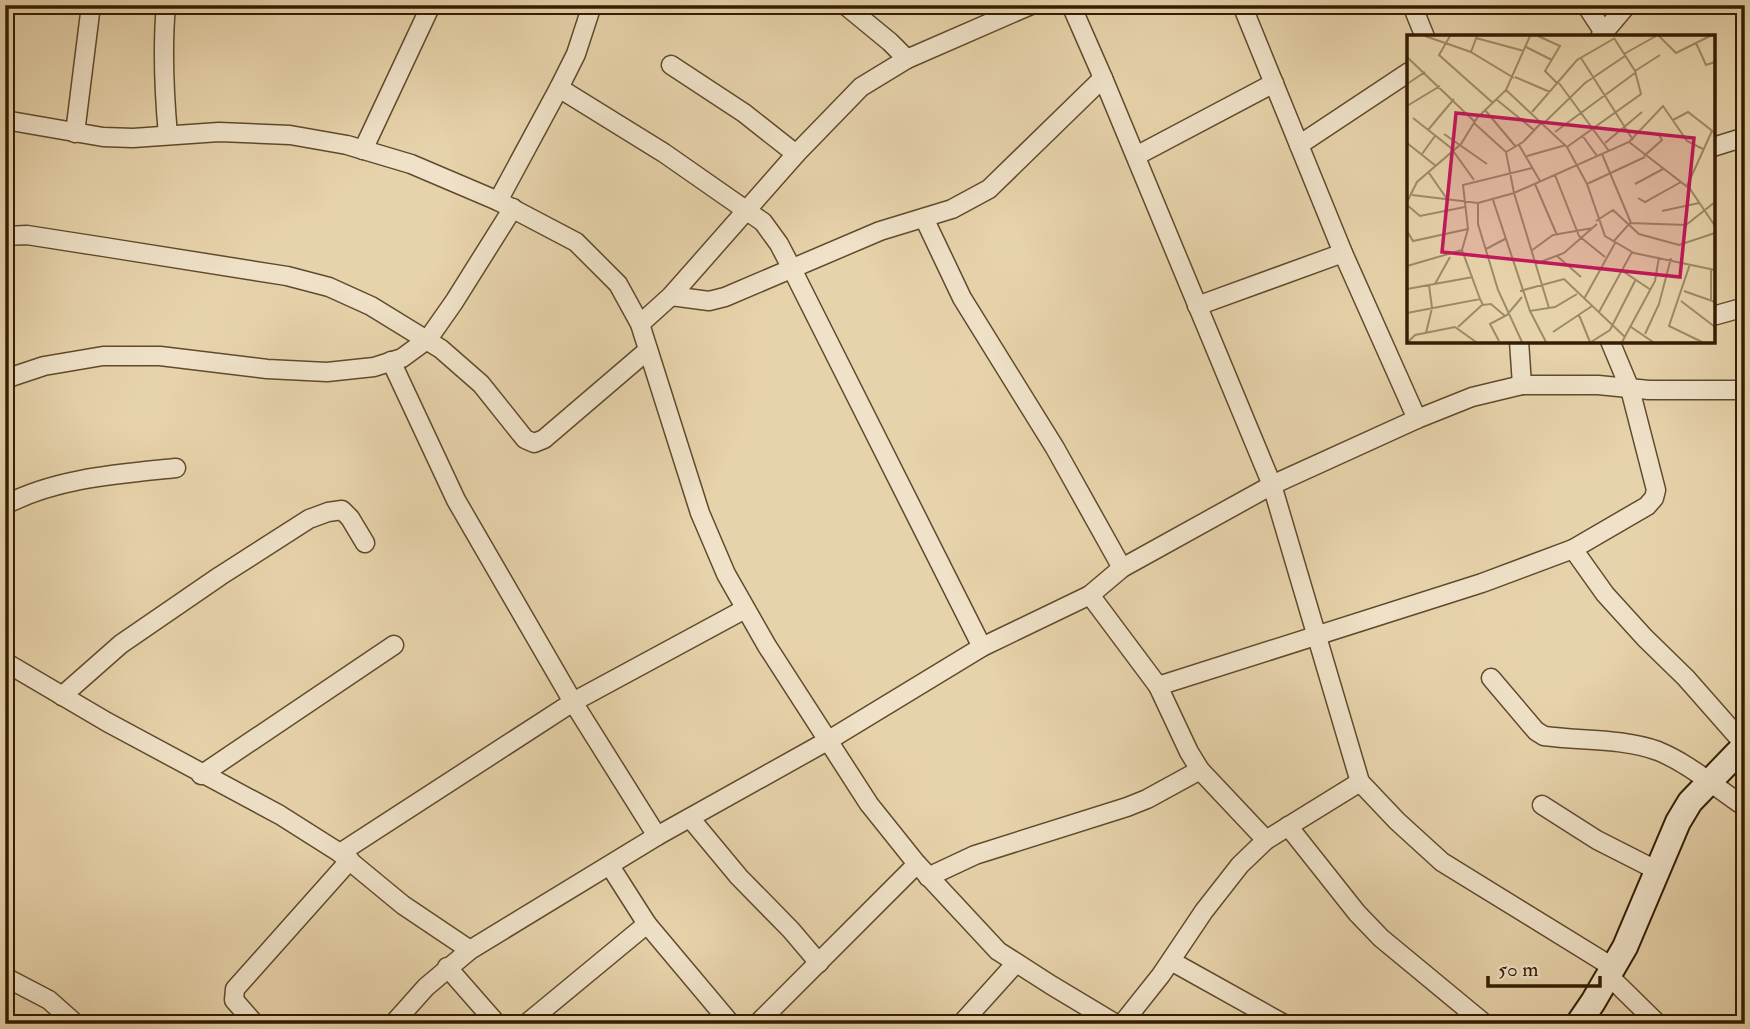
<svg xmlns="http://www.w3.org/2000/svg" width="1750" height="1029" font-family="'IM FELL Double Pica',serif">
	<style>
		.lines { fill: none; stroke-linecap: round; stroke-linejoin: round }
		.street-casing { stroke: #614a2c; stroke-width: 21 }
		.secondary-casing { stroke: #341d02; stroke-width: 28 }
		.street { stroke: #efe2c8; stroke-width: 18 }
		.secondary { stroke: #efe2c8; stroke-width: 24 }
		.inset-road { fill: none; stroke: #9f8a67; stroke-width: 2 }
		.view { fill: #c2185b; fill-opacity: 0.15; stroke: #c2185b; stroke-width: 3.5 }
		.inset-edge { fill: none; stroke: #341d02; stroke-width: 3.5 }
	</style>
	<rect width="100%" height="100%" fill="#e7d3ab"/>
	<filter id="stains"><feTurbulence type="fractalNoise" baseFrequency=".00286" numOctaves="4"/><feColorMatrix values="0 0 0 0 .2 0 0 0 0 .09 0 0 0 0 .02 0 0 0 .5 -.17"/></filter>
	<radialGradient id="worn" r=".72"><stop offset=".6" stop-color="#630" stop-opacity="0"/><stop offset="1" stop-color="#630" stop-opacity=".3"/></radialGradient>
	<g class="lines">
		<g class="street-casing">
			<g id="street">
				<path d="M166,5c-4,44 -2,86 2,130"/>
				<path d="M845,5l45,37 17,17"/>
				<path d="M1071,5l32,73 169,407 88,297 37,39 45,41 172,106"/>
				<path d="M1242,5l101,248 74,166"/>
				<path d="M1412,5l13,32"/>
				<path d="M1586,5l17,26"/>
				<path d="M1600,37l27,-32"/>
				<path d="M671,65l73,48 52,41"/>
				<path d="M559,88l105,65 99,69 16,22 12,23 191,380"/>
				<path d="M5,120l98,17 30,1 86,-6 71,3 57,10 64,19 87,37 78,41 42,42 22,40 60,189 26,61 41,72 102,158 48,60 81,87 53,34 65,39"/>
				<path d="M75,133l16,-128"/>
				<path d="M1299,145l110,-73"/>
				<path d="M1713,147l32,-10"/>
				<path d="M363,150l68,-145"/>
				<path d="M1136,156l138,-73"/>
				<path d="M498,201l61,-113 17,-34 16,-49"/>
				<path d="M924,218l38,80 93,150 67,120"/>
				<path d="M5,236l22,-1 77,12 183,29 42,11 42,19 70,43 40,35 44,55 9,4 10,-4 104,-89"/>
				<path d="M671,296l38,5 16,-4 155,-66 72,-22 37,-20 114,-111"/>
				<path d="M1197,306l146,-53"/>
				<path d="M1713,316l32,-9"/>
				<path d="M640,324l31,-28 125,-142 65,-67 46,-28 124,-54"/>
				<path d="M1519,341l3,44"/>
				<path d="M391,361l65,139 117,202 84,134"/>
				<path d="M5,379l39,-13 59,-10h57l107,13 60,3 47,-5 28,-9 26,-19 26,-37 59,-94"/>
				<path d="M5,505c52,-27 113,-31 171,-37"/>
				<path d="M1573,549l32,45 40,44 41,40 59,67"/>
				<path d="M1090,595l68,91 31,66 11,18 66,70"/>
				<path d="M5,662l102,60 173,93 60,38 63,52 67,45"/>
				<path d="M1491,678l45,53 8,5c37,5 78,2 114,15 32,13 58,37 87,56"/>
				<path d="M1158,686l324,-103 91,-34 74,-43 7,-8 2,-8 -26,-101 -20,-48"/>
				<path d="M62,696l59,-52 99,-68 89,-57 19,-7 14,-2 8,8 15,25"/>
				<path d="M201,775l193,-130"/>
				<path d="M1542,805l55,35 61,31"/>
				<path d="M690,818l49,59 52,53 28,33"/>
				<path d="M1288,826l69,87 24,25 104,86"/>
				<path d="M340,853l233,-151 172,-93"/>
				<path d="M610,866l37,58 84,100"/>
				<path d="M928,877l47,-22 152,-48 20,-8 53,-29"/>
				<path d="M1171,961l113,63"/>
				<path d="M447,967l50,57"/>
				<path d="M1609,976l49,48"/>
				<path d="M5,977l44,23 27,24"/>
				<path d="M255,1024l-21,-24 1,-11 115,-129"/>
				<path d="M393,1024l33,-37 44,-37 187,-114 172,-96 153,-93 108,-52 32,-27 150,-83 145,-66 55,-22 50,-12h76l51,5h96"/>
				<path d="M526,1024l121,-100"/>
				<path d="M757,1024l160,-160"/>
				<path d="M961,1024l55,-61"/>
				<path d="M1122,1024l39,-49 43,-64 36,-46 26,-25 94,-58"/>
			</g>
		</g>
		<g class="secondary-casing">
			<path id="secondary" d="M1578,1024l15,-22 32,-55 53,-125 12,-20 55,-57"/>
		</g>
		<use href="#street" class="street"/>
		<use href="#secondary" class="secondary"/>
	</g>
	<g transform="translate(1407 35)">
		<rect width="308" height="308" fill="#e7d3ab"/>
		<path class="inset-road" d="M18,1l46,16M43,1l-11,19 54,48M70,1l-6,16 43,26M131,1l22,10 -15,25 13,13M252,1l17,17 34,-17M69,3l48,13M289,8l10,22 9,-3M119,12l26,13M217,19l32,-18M0,22l68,65M174,23l52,82M228,36l25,-16M108,42l35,15M152,48l50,68M0,49l18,-12M99,55l61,57 20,37 18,52 29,17 81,17M90,65l37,30M0,71l33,-20M78,75l31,37M125,77l45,-52 38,-22M6,83l38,30 23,32M266,85l15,-8 27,21M67,88l32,29 8,41 35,115M137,88l41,-40 40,-27M21,95l26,-31M148,97l80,-59M37,99l43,30M175,100l15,21M222,107l61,47 25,37M0,108l29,23M198,108l37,-31M112,110l21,36M160,112l74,-53 -6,-23 -21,-33M99,117l17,-10 19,-20M15,119l13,-18M195,119l29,69M120,121l39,-11M237,121l18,-16 -4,-7M22,138l18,26M148,140l24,61 26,21M128,149l22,51M180,149l58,-27M228,149l28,-15M280,151l25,-55M5,160l66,8 36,-10 115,-51 34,-36 24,35 16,8M231,163l7,4 36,-20M86,165l37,111 25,-4 22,-13M0,167l10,-20 44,-38 16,-26 29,-28 24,-54M71,168v21l20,66 24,52M0,170l13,11 45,-9M255,176l37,-8M189,186l17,-11 26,24 40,11 36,-12M0,196l6,10 55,-12M206,207l17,-19 56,2 29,-23M79,214l19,-10M55,215l18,49M124,216l22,-16 40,-7M150,221l24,21M128,229l29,-11 33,-29M283,229l-21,62 33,16M0,231l55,-16 6,-21 -5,-44 69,-17M214,235l30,20M28,249l15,-27M0,254l66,-12M113,256l44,-12 61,58M277,256l31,11M177,264l31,-56M304,265v-30M274,266l34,26M123,276l16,31M192,277l33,-60M0,278l73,-14 3,6 8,-1 14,12M172,280l11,27M51,292l24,-22M224,292l22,15M146,297l39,-26M19,298l6,-25 -3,-23M238,299l14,-30 12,-46M92,306l-9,-17 17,-9 15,-18M1,307l7,-7 40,-8 21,15M184,307l19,-12 26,-51M215,307l33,-61 4,-24"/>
		<path class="view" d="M49,78l238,25 -14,139 -238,-25z"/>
		<rect width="308" height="308" class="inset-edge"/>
	</g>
	<rect width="1750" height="1029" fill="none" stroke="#e7d3ab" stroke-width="28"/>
	<rect x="7" y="7" width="1736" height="1015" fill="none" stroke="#341d02" stroke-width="3.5"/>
	<rect x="14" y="14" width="1722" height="1001" fill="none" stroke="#341d02" stroke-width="2"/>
	<path d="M1488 976v10h112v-10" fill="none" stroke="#341d02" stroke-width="3.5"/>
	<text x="1498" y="976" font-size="21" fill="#341d02" stroke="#efe2c8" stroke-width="5" paint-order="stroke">50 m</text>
	<rect width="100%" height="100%" filter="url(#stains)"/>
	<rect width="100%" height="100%" fill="url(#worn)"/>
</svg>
